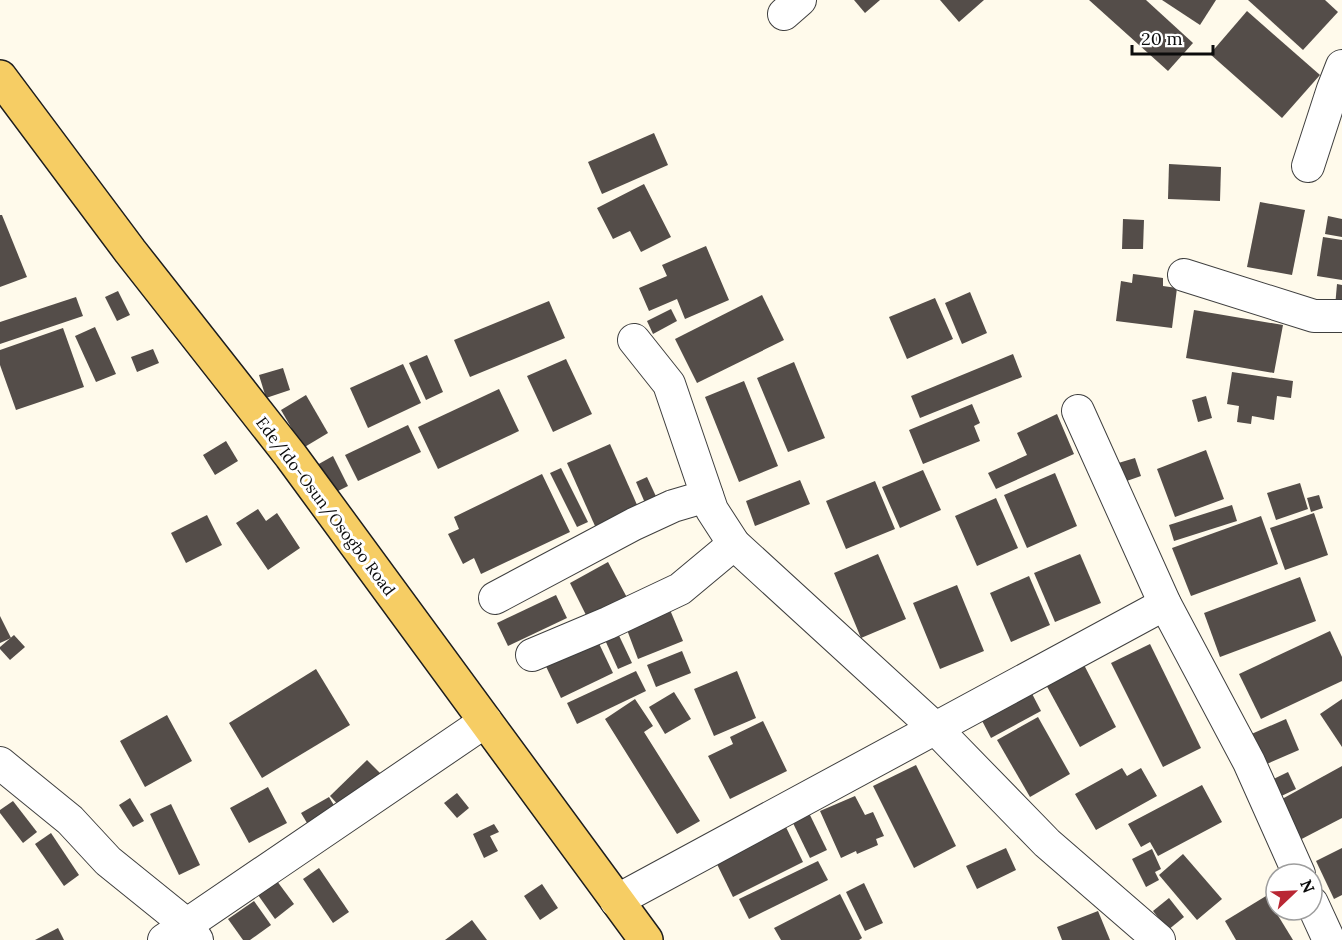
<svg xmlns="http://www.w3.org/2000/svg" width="1342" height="940" font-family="Lora,serif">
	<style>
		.building { fill: #544d49 }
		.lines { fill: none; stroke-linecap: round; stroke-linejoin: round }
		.minor-casing { stroke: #3f3f3f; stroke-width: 34 }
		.major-casing { stroke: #1d1d1d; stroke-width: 36 }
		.minor { stroke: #fff; stroke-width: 32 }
		.major { stroke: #f6cd64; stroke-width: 33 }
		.labels { text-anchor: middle; stroke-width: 6; stroke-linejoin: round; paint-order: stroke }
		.street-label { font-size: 16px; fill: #0c0c0c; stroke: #fff }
	</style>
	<rect width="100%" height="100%" fill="#fffaeb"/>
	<g class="building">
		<path d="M854,0h26l-15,13z"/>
		<path d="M940,0h44l-25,22z"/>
		<path d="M1089,0h57l47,43 -25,28z"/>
		<path d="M1162,0h54l-16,25z"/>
		<path d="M1248,0h77l13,12 -35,38z"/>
		<path d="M1247,11l73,64 -38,43 -72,-64z"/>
		<path d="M654,133l14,32 -66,29 -14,-32z"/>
		<path d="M1169,164l52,3 -1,34 -52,-2z"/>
		<path d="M644,184l27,53 -30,15 -11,-21 -17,8 -16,-31z"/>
		<path d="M1260,202l45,8 -13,65 -45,-8z"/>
		<path d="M0,215h2l25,62 -27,10z"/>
		<path d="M1328,216l14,3v18l-17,-3z"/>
		<path d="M1123,219l21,1 -1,29h-21z"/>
		<path d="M1323,237l19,3v40l-25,-4z"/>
		<path d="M706,246l23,54 -44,19 -8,-20 -28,12 -10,-23 28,-12 -5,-11z"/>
		<path d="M1133,274l30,4v8l14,2 -5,40 -56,-7 5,-40 11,2z"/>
		<path d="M1337,284l5,1v23l-7,-1z"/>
		<path d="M118,291l12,24 -13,6 -12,-24z"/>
		<path d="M970,292l17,41 -25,11 -17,-41z"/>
		<path d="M762,295l22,45 -87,43 -22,-44z"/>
		<path d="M76,297l7,19 -83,28v-22z"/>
		<path d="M935,298l18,41 -46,20 -18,-42z"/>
		<path d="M549,301l16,37 -95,39 -16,-37z"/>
		<path d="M671,309l6,12 -24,13 -6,-13z"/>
		<path d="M1194,310l89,15 -9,48 -88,-15z"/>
		<path d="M95,327l21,47 -20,8 -21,-46z"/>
		<path d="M63,328l21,59 -68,23 -16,-45v-15z"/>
		<path d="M153,349l6,14 -22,9 -6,-15z"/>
		<path d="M1013,354l9,23 -102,41 -9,-22z"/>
		<path d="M427,355l16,37 -17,8 -17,-37z"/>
		<path d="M566,359l26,55 -39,18 -26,-56z"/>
		<path d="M794,362l31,76 -37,14 -31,-74z"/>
		<path d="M403,364l18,39 -53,25 -18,-40z"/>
		<path d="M283,368l7,22 -24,8 -7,-23z"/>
		<path d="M1232,372l61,9 -2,17 -14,-2 -3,24 -22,-4 -1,8 -14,-2 2,-16 -12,-2z"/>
		<path d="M744,381l34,85 -39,16 -34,-85z"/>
		<path d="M499,389l20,42 -81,38 -20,-42z"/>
		<path d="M306,395l22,38 -25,15 -22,-38z"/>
		<path d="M1206,396l6,22 -14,4 -6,-22z"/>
		<path d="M972,404l8,19 -6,3 6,15 -57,23 -14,-34z"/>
		<path d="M1057,414l17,40 -78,35 -8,-16 39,-18 -10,-22z"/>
		<path d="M408,425l13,27 -63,29 -13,-26z"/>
		<path d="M226,441l12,20 -23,14 -12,-20z"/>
		<path d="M610,444l32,72 -43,19 -32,-72z"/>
		<path d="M1206,450l18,49 -49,18 -18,-48z"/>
		<path d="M333,456l15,30 -16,8 -15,-29z"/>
		<path d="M1135,458l6,18 -20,7 -6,-19z"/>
		<path d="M561,468l27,54 -11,5 -27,-54z"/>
		<path d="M923,470l18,40 -41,18 -18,-41z"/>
		<path d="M1055,473l22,53 -50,22 -23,-53z"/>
		<path d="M542,474l28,58 -89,42 -7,-16 -11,6 -15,-30 11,-5 -5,-12z"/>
		<path d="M647,477l13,28 -12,5 -12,-28z"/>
		<path d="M800,480l10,24 -55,22 -9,-25z"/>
		<path d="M875,481l20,48 -49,20 -20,-48z"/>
		<path d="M1300,483l8,26 -32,11 -9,-27z"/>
		<path d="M1319,495l4,13 -12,4 -4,-14z"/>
		<path d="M996,498l22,50 -41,18 -22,-50z"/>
		<path d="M1232,505l5,16 -63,20 -5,-16z"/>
		<path d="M258,509l8,12 11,-8 23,35 -32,22 -32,-47z"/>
		<path d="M1314,513l14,42 -43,15 -15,-42z"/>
		<path d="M207,515l15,30 -36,18 -15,-30z"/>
		<path d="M1261,516l17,48 -87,32 -19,-48z"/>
		<path d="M878,554l28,65 -45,19 -27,-65z"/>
		<path d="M1080,554l21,49 -46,19 -21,-49z"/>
		<path d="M608,562l24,45 -40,20 -22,-44z"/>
		<path d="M1029,576l21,49 -39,17 -21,-49z"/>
		<path d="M1300,577l16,44 -96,36 -16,-44z"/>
		<path d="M957,585l27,66 -44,18 -27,-66z"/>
		<path d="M556,595l11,23 -59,28 -11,-23z"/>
		<path d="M668,605l15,36 -45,18 -14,-37z"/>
		<path d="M0,616l11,22 -11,5z"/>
		<path d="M614,625l18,38 -14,6 -17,-38z"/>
		<path d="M1330,631l12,26v24l-81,38 -22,-45z"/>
		<path d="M594,633l19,40 -52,25 -19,-40z"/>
		<path d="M14,635l11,12 -15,13 -10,-11v-2z"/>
		<path d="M1150,644l51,104 -38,19 -52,-104z"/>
		<path d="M682,651l9,22 -35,14 -9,-22z"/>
		<path d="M1082,661l34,66 -36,20 -36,-66z"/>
		<path d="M316,669l34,56 -88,53 -33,-55z"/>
		<path d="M636,671l10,20 -69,33 -10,-21z"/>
		<path d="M737,671l19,47 -42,18 -20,-47z"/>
		<path d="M1028,686l13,25 -50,27 -13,-25z"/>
		<path d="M674,692l17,27 -26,15 -16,-27z"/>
		<path d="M635,699l18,27 -9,6 56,89 -23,13 -72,-115z"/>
		<path d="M1342,699v48l-22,-33z"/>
		<path d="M167,715l25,46 -47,26 -25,-46z"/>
		<path d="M1038,717l32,57 -40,23 -33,-57z"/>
		<path d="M1286,719l13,31 -46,20 -13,-31z"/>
		<path d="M763,721l24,50 -57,28 -22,-43 25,-12 -3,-7z"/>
		<path d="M367,760l14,14 -38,36 -13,-14z"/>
		<path d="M916,765l40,81 -42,22 -41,-82z"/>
		<path d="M1342,766v52l-48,25 -21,-39z"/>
		<path d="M1122,768l5,8 14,-8 16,28 -61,34 -21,-36z"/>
		<path d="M1288,772l8,17 -25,12 -8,-17z"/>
		<path d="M1202,785l20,37 -64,34 -8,-14 -9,5 -13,-23z"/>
		<path d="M268,787l19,36 -38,20 -19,-35z"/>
		<path d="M457,793l12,15 -12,10 -13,-15z"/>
		<path d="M855,796l10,19 8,-3 11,24 -8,3 2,6 -21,9 -1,-3 -15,7 -21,-47z"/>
		<path d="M329,797l9,15 -28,16 -9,-15z"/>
		<path d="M130,798l14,23 -11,6 -14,-22z"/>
		<path d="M13,801l24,31 -14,11 -23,-30v-3z"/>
		<path d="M171,804l29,61 -21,10 -29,-61z"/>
		<path d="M808,811l19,39 -17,8 -19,-39z"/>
		<path d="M783,821l20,41 -70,35 -20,-41z"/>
		<path d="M494,824l5,8 -9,4 8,15 -14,7 -11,-24z"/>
		<path d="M51,833l28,42 -15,11 -29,-42z"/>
		<path d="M1006,848l10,22 -39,19 -11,-23z"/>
		<path d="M1342,848v47l-8,4 -18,-38z"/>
		<path d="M1152,849l9,20 -6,3 4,8 -13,7 -14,-28z"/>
		<path d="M1183,854l39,45 -25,21 -38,-45z"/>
		<path d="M818,861l10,19 -79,39 -10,-20z"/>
		<path d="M319,868l30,44 -16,11 -30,-44z"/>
		<path d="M277,881l17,23 -19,15 -17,-24z"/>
		<path d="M864,883l19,40 -18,8 -19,-39z"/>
		<path d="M542,884l16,24 -18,12 -16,-24z"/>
		<path d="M840,894l22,44 -3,2h-78l-7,-12z"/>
		<path d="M1266,896l27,44h-57l-11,-19z"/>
		<path d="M1169,898l15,19 -16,13 -15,-19z"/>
		<path d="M254,901l17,24 -21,15h-7l-15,-21z"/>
		<path d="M1098,911l12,29h-48l-5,-13z"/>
		<path d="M472,920l15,20h-42z"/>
		<path d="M58,928l6,12h-29z"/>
	</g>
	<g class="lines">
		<g class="minor-casing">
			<g id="minor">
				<path d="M784,14l16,-14"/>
				<path d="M1308,166l25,-77 9,-23"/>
				<path d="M1184,275l130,41h28"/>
				<path d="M634,340l35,44 43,126 22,34 201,184 112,115 112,97"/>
				<path d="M1078,411l87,193 84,158 50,112"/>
				<path d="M495,598l139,-74 39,-18 34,-10"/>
				<path d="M532,655l76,-32 72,-34 54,-45"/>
				<path d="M0,763l70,57 38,41 78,63 11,16"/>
				<path d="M616,901l549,-297"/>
				<path d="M1312,903l17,37"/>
				<path d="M164,940l322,-219"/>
			</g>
		</g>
		<g class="major-casing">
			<path id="major" d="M0,77l130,174 161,205 355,484"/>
		</g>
		<use href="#minor" class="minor"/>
		<use href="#major" class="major"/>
	</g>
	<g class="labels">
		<g class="street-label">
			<text transform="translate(326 506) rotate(53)" y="6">Ede/Ido-Osun/Osogbo Road</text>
		</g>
	</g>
	<g transform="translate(1294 892) rotate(67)"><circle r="28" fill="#ffffff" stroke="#9e9e9e" stroke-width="1.5"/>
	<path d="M0-4.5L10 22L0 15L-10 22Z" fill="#b92734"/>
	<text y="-9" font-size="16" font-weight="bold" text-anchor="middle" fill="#0c0c0c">N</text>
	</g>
	<path d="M1132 45v9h81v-9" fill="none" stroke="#0c0c0c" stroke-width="3"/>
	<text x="1141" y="45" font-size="18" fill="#0c0c0c" stroke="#ffffff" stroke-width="4.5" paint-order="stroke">20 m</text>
</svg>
